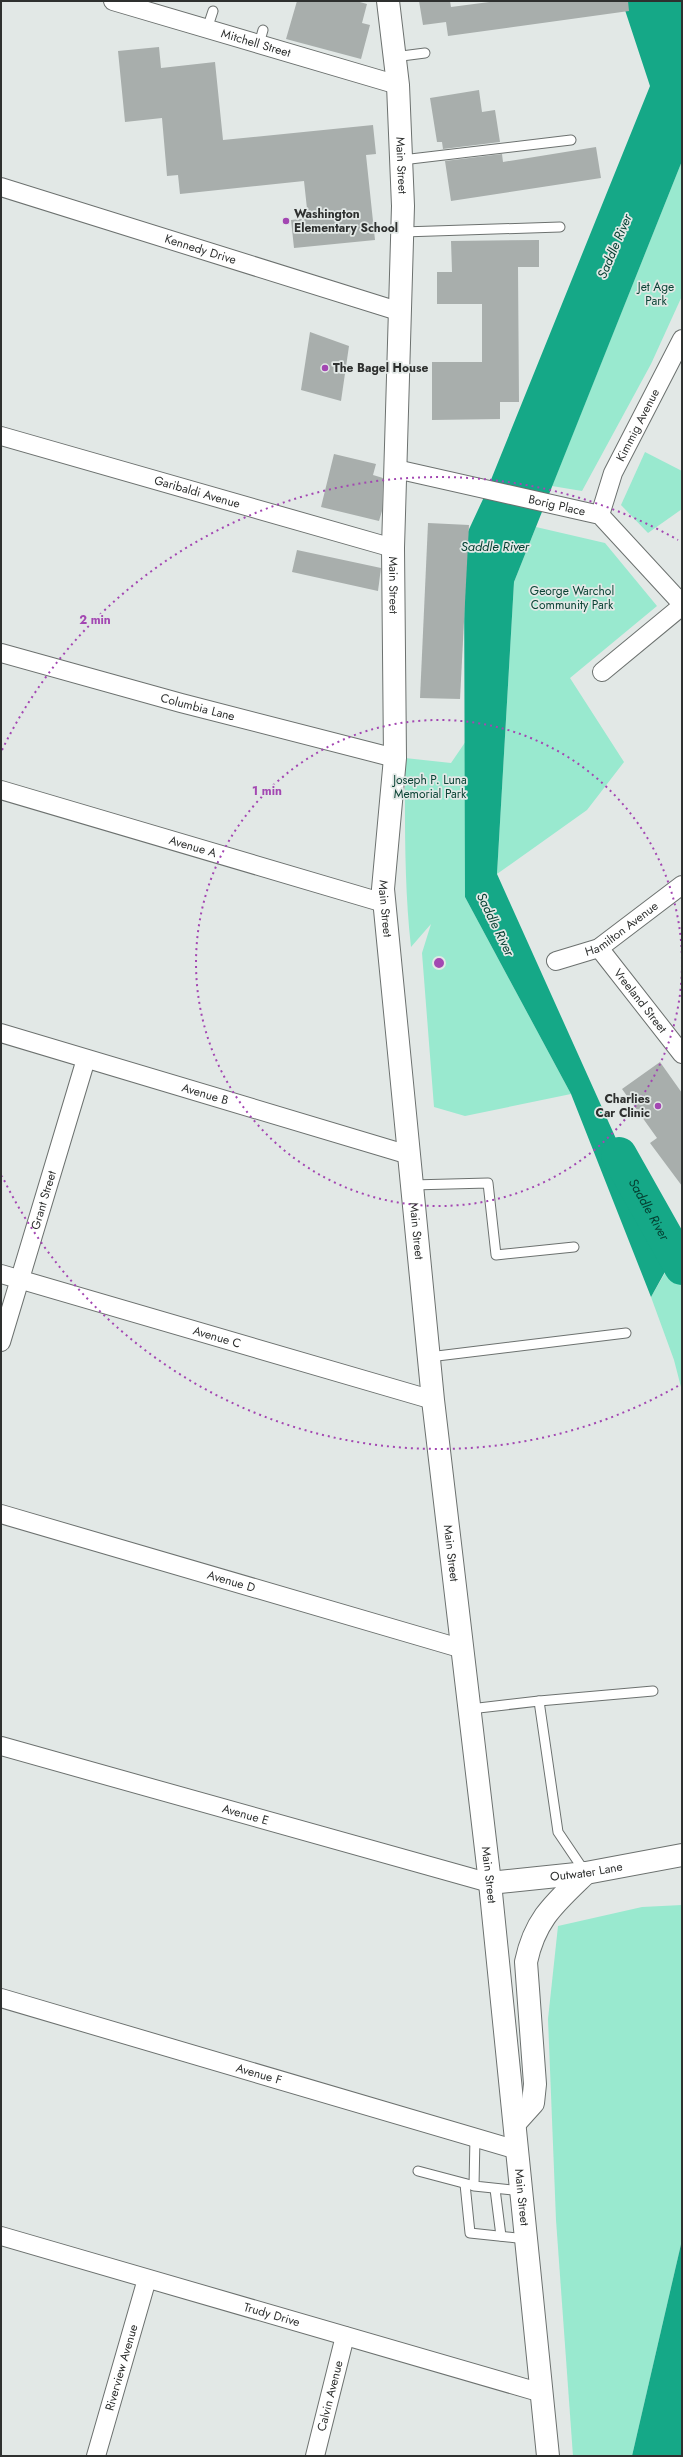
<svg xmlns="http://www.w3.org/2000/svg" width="683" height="2457" font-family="Jost,sans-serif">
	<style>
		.green { fill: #99e9cf }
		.water { fill: #15a887 }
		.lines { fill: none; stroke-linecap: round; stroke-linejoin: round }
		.river { stroke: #15a887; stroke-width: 36 }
		.building { fill: #a8aeac }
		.service-casing { stroke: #6c716f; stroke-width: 11 }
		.minor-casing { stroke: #6c716f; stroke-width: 20 }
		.tertiary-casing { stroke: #6c716f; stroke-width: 24 }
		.service { stroke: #fff; stroke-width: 9 }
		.minor { stroke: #fff; stroke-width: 18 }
		.tertiary { stroke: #fff; stroke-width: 22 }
		.ring { fill: none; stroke: #a347b2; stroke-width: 2; stroke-dasharray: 2 4 }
		.poi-dot { fill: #a347b2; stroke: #e2e8e6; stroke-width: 1.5 }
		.labels { text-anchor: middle; stroke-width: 3.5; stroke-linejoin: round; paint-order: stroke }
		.street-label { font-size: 12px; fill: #2e302f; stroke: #e2e8e6 }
		.poi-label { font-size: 12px; font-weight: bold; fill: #2e302f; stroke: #e2e8e6; text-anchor: start }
		.park-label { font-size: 12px; fill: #0c4436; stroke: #e2e8e6 }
		.water-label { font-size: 13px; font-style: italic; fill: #054032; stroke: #e2e8e6 }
		.centre { fill: #a347b2; stroke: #e2e8e6; stroke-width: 2 }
		.ring-label { font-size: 12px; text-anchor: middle; font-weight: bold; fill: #a347b2; stroke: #e2e8e6; stroke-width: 3.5; stroke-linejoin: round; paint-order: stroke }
	</style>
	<rect width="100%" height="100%" fill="#e2e8e6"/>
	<g class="green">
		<path d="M682,161v135l-31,68 -69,127 -30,-5z"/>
		<path d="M645,452l37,19v38l-34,24 -27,-28z"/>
		<path d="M536,527l69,16 52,63 -87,72 54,84 -37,48 -90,64 17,-292z"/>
		<path d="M466,741l-1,156 106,197 -106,22 -31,-9 -12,-154 9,-29 -20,23c-7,-63 -6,-125 -6,-189l46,5z"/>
		<path d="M682,1244v147l-8,-31 -23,-63z"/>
		<path d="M682,1905v335l-50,216h-59l-17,-236 -8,-201 10,-93 84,-19z"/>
	</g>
	<g class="water">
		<path d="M622,1h60v160l-168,421 -17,292 174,387 -20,36 -80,-203 -106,-197 -1,-357 20,-43 166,-411z"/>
		<path d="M682,2240v216h-50z"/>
	</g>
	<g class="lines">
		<path class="river" id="s1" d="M619,1155l63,112"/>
	</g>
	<g class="building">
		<path d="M297,1h59l11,3 -5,19 8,2 -9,34 -75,-20z"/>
		<path d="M419,1h31l1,6 46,-6h131l1,10 -181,25 -2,-14 -23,3z"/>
		<path d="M159,47l2,21 54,-6 8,78 150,-15 3,29 -10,1 9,85 -81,8 -3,-28 17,-2 -4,-37 -124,13 -2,-19 -11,1 -5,-58 -37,4 -7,-71z"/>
		<path d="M479,90l3,22 13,-2 5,32 -57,7 -1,-7h-5l-7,-44z"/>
		<path d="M596,147l5,31 -150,23 -6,-40 57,-7 1,8z"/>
		<path d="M539,240v27h-21l1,135h-19v17l-68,1v-58h50v-58h-45v-32h15l-1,-31z"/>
		<path d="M310,332l39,14 -8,55 -40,-11z"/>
		<path d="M334,454l42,10 -3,11 10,3 -1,33 -3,10 -58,-14z"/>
		<path d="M428,523l41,2 -9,174 -40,-1z"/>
		<path d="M297,550l84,18 -3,23 -86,-19z"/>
		<path d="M660,1062l22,31v93l-32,-43 7,-5 -35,-49z"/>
	</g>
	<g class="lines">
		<g class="service-casing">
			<g id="service">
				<path d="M207,29l6,-18"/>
				<path d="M259,44l4,-14"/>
				<path d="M394,57l31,-4"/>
				<path d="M402,160l169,-20"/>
				<path d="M403,232l157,-5"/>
				<path d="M412,1185l76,-2 8,72 78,-8"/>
				<path d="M429,1357l197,-24"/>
				<path d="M539,1701l114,-10"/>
				<path d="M470,1709l69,-8 19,131 27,40"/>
				<path d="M475,2137l-1,49 48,5"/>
				<path d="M418,2171l53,14"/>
				<path d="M465,2184l5,49 56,6"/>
				<path d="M495,2189l6,47"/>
			</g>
		</g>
		<g class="minor-casing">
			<g id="minor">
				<path id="s2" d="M113,1l285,84"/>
				<path id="s3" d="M1,187l400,125"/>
				<path id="s4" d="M1,436l392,112"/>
				<path id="s5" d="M396,469l204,46 82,89"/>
				<path id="s6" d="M600,515l13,-42 69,-134"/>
				<path id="s7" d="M1,653l180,50 214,55"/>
				<path d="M602,672l80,-66"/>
				<path id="s8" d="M1,790l383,113"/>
				<path id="s9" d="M599,948l83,106"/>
				<path id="s10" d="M556,961l43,-13 83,-63"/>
				<path id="s11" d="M1,1033l408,122"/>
				<path id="s12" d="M1,1274l432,126"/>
				<path id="s13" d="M1,1342l85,-283"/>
				<path id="s14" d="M1,1514l462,135"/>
				<path id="s15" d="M1,1746l489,137"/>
				<path id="s16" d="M1,1998l516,152"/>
				<path id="s17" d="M1,2236l541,157"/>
				<path id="s18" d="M96,2456l51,-177"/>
				<path id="s19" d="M315,2456l30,-120"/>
			</g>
		</g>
		<g class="tertiary-casing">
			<g id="tertiary">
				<path id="s20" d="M388,1l10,84 5,121 -10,342 2,210 -12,131 50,511 57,483 58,573"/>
				<path id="s21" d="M490,1883l96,-10 96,-18"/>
				<path d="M515,2123l18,-20 2,-19 -9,-122c9,-43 29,-59 60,-89"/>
			</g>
		</g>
		<use href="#service" class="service"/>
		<use href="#minor" class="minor"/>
		<use href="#tertiary" class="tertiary"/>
	</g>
	<g class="ring">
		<path d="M682 965A243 243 0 1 1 682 961"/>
		<path d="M678 1386A486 486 0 0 1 2 1176M2 750A486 486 0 0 1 678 540"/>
	</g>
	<g class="poi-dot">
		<circle cx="286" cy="221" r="4"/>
		<circle cx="325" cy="368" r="4"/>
		<circle cx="658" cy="1106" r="4"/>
	</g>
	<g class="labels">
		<g class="street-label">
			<text dy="4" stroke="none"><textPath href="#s2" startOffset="149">Mitchell Street</textPath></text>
			<text dy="4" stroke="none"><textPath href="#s20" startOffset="165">Main Street</textPath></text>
			<text dy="4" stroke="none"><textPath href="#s3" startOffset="209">Kennedy Drive</textPath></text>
			<text dy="4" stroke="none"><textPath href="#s6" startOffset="98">Kimmig Avenue</textPath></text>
			<text dy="4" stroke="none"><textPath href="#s4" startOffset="204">Garibaldi Avenue</textPath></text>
			<text dy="4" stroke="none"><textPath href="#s5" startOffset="165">Borig Place</textPath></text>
			<text dy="4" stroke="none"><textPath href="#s20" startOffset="585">Main Street</textPath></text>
			<text dy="4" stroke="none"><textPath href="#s7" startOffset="204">Columbia Lane</textPath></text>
			<text dy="4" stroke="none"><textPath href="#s8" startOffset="200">Avenue A</textPath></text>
			<text dy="4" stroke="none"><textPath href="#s20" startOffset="909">Main Street</textPath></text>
			<text dy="4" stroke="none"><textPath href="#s10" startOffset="74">Hamilton Avenue</textPath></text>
			<text dy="4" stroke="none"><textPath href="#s9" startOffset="67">Vreeland Street</textPath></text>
			<text dy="4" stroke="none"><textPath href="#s11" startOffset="213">Avenue B</textPath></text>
			<text dy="4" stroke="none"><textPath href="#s13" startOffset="148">Grant Street</textPath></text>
			<text dy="4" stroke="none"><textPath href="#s20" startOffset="1233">Main Street</textPath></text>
			<text dy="4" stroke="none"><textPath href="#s12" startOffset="225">Avenue C</textPath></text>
			<text dy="4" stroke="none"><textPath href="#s20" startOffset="1557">Main Street</textPath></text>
			<text dy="4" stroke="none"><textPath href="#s14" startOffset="240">Avenue D</textPath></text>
			<text dy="4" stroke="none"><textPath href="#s15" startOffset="254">Avenue E</textPath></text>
			<text dy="4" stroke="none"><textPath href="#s21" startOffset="97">Outwater Lane</textPath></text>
			<text dy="4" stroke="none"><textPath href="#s20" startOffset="1881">Main Street</textPath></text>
			<text dy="4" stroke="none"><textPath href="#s16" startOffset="269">Avenue F</textPath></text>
			<text dy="4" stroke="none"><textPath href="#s20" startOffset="2205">Main Street</textPath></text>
			<text dy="4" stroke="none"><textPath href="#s17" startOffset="282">Trudy Drive</textPath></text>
			<text dy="4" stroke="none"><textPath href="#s18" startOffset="92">Riverview Avenue</textPath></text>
			<text dy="4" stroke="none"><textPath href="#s19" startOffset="62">Calvin Avenue</textPath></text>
		</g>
		<g class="poi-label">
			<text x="294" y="218">Washington<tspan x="294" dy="14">Elementary School</tspan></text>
			<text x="333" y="372">The Bagel House</text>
			<text x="650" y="1103" text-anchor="end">Charlies<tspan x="650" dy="14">Car Clinic</tspan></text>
		</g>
		<g class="park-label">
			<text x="656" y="291">Jet Age<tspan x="656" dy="14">Park</tspan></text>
			<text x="572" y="595">George Warchol<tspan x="572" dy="14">Community Park</tspan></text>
			<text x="430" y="784">Joseph P. Luna<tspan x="430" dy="14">Memorial Park</tspan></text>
		</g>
		<g class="water-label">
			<text transform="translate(614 246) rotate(-67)" y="5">Saddle River</text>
			<text x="495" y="551">Saddle River</text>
			<text transform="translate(496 924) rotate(64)" y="5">Saddle River</text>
			<text dy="5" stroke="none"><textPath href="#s1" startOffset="62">Saddle River</textPath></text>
		</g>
	</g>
	<circle cx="439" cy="963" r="6" class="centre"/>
	<g class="ring-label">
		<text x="95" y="624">2 min</text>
		<text x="267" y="795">1 min</text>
	</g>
	<rect width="683" height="2457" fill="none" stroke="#2e302f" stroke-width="4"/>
</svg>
